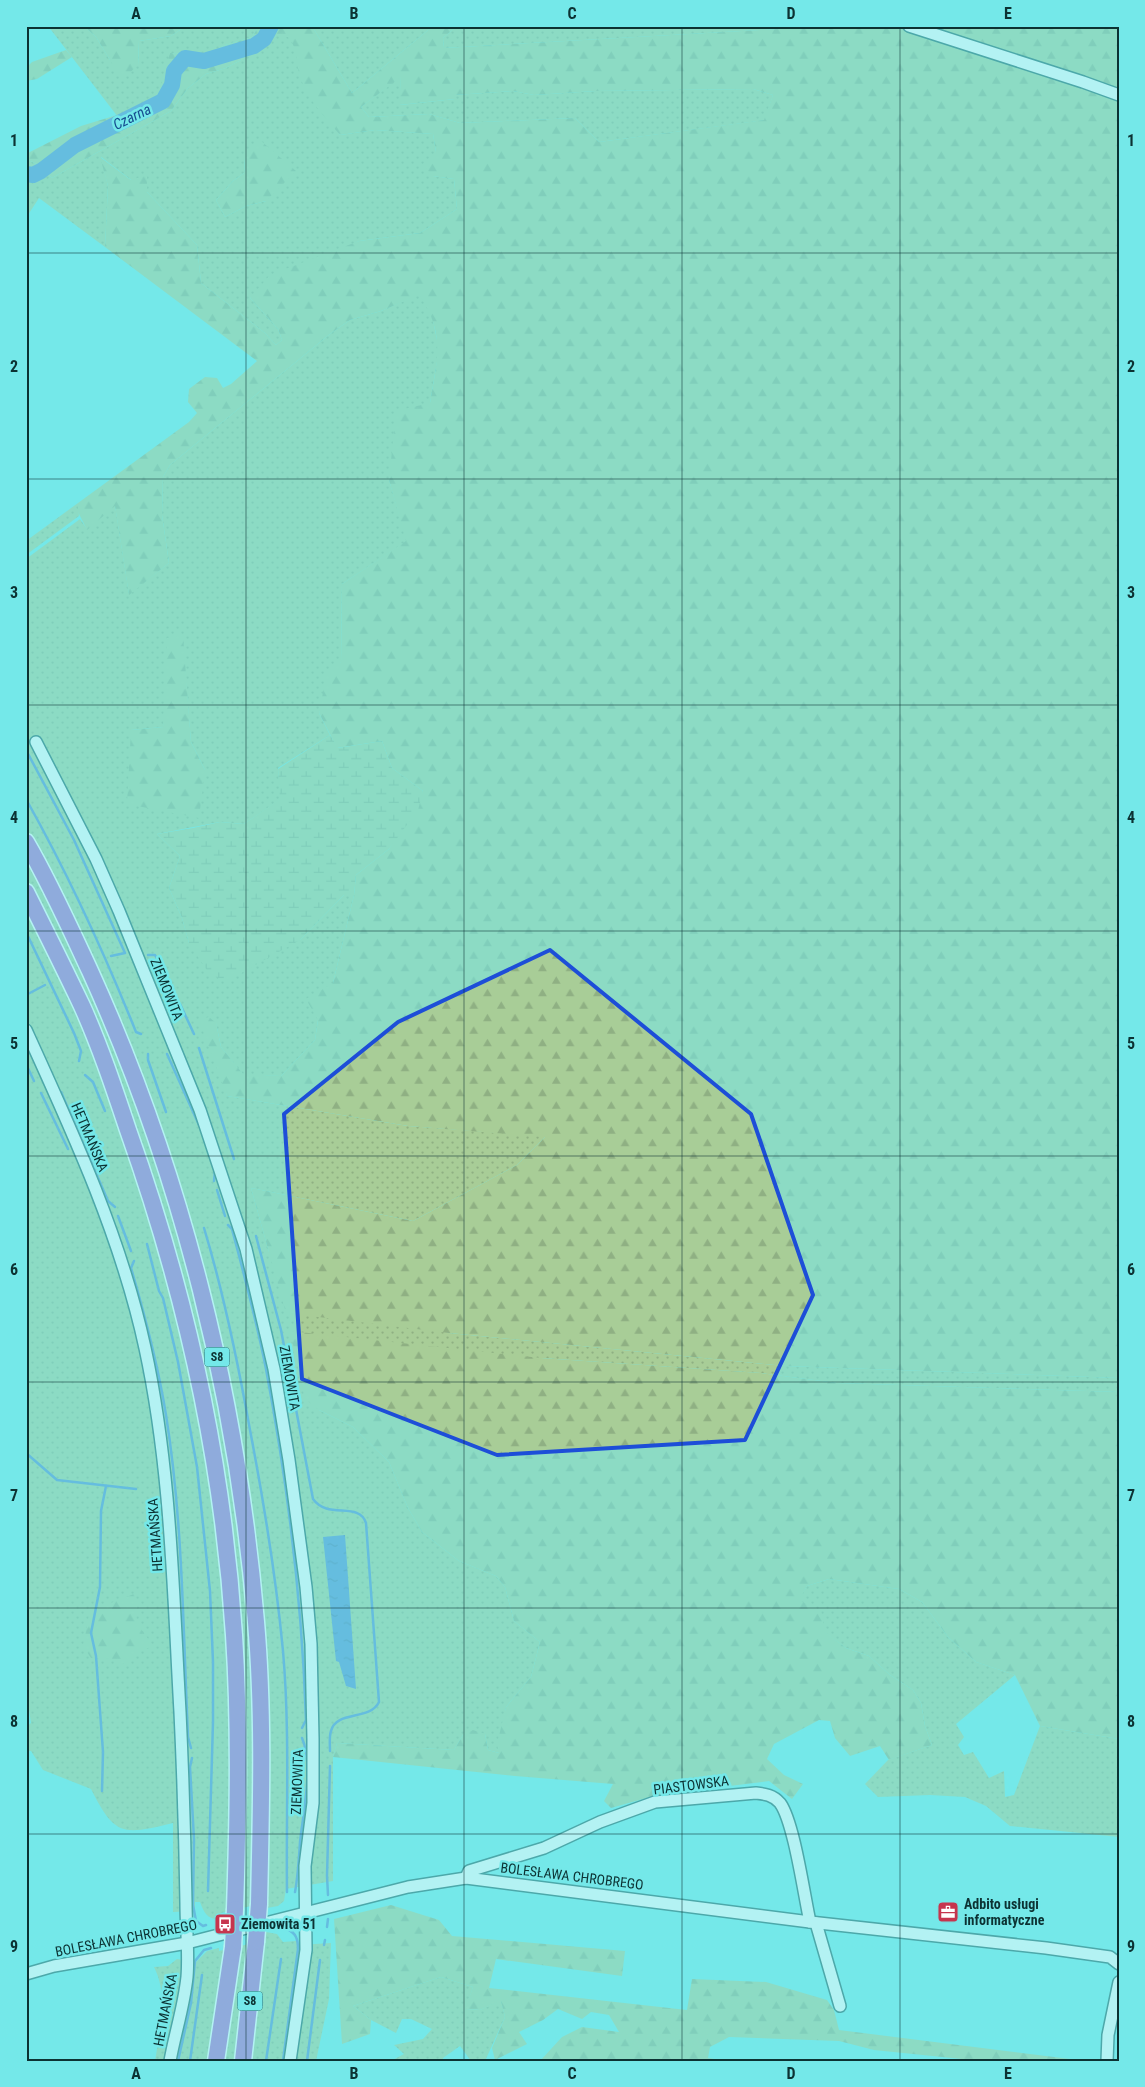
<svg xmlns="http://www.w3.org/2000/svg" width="1145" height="2087" font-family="'Roboto Condensed',sans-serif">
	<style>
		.grass { fill: url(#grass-dots); fill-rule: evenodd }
		.forest { fill: url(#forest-firs); fill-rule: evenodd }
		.wetland { fill: url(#wetland-marsh) }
		.water { fill: url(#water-ripples) }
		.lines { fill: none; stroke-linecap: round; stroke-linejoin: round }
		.stream { stroke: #538ad3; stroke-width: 2.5 }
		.river { stroke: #538ad3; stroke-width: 16 }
		.minor-casing { stroke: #1c5c5d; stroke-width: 14 }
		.highway-casing { stroke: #fff; stroke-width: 19 }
		.minor { stroke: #fff; stroke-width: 11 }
		.highway { stroke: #af62cd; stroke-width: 16 }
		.highway-bridge-casing { stroke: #fff; stroke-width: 19; stroke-linecap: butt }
		.highway-bridge { stroke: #af62cd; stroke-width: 16 }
		.marked { fill: none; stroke: #1d4ed8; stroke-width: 4; stroke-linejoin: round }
		.grid { fill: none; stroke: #0c3233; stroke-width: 1; stroke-opacity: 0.55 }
		.labels { text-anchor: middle; stroke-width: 5; stroke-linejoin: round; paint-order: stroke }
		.shield { fill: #74e8e9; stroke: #2b696a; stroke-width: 1 }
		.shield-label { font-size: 12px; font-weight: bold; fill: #0c3233 }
		.street-label { font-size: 14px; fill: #0c3233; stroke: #74e8e9 }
		.poi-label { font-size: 14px; font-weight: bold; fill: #0c3233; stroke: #74e8e9; text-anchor: start }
		.water-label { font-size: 15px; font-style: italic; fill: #164d90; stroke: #74e8e9 }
		.neatline { fill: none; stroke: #0c3233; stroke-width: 2 }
		.grid-label { font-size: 16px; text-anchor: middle; font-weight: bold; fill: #0c3233 }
	</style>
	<defs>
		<pattern id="grass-dots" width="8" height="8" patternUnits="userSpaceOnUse" patternTransform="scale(1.25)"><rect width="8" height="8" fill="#a8cd97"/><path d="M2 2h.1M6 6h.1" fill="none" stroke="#8fb083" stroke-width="1.8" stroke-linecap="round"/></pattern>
		<pattern id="forest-firs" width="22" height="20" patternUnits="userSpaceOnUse" patternTransform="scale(1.25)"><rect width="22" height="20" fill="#a8cd97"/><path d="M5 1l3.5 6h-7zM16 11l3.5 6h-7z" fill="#8fb083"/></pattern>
		<pattern id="wetland-marsh" width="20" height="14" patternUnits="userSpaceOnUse" patternTransform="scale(1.25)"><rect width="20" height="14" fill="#a8cd97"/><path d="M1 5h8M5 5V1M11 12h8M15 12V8" fill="none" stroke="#8fb083"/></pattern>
		<pattern id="water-ripples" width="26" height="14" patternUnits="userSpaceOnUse" patternTransform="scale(1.25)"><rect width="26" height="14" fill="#538ad3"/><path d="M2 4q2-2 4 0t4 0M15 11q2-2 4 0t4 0" fill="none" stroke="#4371ac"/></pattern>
	</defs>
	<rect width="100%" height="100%" fill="#74e8e9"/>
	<g class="grass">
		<path d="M48,26h36l12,11 14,23 28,5 1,-24 32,-5 15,-10h73l-7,11 -27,8 -17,9 -37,-1 -13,44 -40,20z"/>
		<path d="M312,26h121l-81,67z"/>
		<path d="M457,26h341l-1,2 -353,20 -1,-10z"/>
		<path d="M276,36h13l7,11 4,29 40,59 35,-5 58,4 3,18 -3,24 21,3 3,30 -37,24 -61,8 -109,57 28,31 4,11 -6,5 -11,-12 -64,-50 -4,-38 -50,-53 -46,-35 7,29 -3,61 -66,-49 -13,20v-59l15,7 11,12 119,-67 17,-23 18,-14 20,-6 15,-8zM245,158l21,43 -20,5 -21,11 -9,-17 17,-19 11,-8z"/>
		<path d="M401,76l-1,29 55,-6v-4l58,-4 21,4 62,-4 157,-2 20,6 -8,25 -166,22 -24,-24 -115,5 -31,-9 -60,3 -8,-10z"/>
		<path d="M419,294l9,13 5,13 6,30 -9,53 -41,77 18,61 -65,43 -1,78 -22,51 11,22 -52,33 3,31 -37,25 -24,-2 -63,12 23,22 -11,32 13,30 7,25 111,-3 44,-45h10l-21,88 -15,37 -3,20 -34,36 -38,-1 -22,-28 -5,-24 11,73 181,30 138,10 -29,29 -104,56 -162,-33 18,64 180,81 336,33 334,12v14l-282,-9 -76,-10 -220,-15 -222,52 34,17 36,35 19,46 14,24 37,29 37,15 9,11 9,34 26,21 -9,35 -25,30 -7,46 -11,-3 -3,-16 -22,1 -9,15 -117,-7 -4,14v124l-47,8 -2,12 -6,5 -11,2v-6l-46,11 -1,6c-12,1 -16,-6 -20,-17h-5v9l-22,1v-89c-50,12 -58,14 -82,-34l-48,-19 -12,-19h-5v-24l5,-4 -2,-13 -3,-2v-1149l54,-40 7,10 28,-24 14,89 40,-31 -7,-48 1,-38 7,-12 160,-131 20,-14 31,-9zM182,635l9,107 14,28 -74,-40 32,-3z"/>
		<path d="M78,503l1,13 -53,39v-14z"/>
		<path d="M829,1579l70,10 23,13 26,35 28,25 39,13 -59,49 8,13 -6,8 6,10 9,-3 16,26 15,-7 1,26 9,-2 26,-69 79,13v98l-109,-11 -24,-20 -21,-9 -35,-2 -52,2 -13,-13 23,-24 44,-15 -7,-19 -4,-23 -8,-13 -23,-15 -21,-19 -23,-8 -22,-16 -26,-32 9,-14z"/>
		<path d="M266,1932l11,2 6,8 13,-1 3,4 32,-2 -2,56 -13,62h-161c5,-32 14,-64 -1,-94l14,-1 9,-7 19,3 11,-11 12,-3v3l46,-11z"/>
		<path d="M441,1977l32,10 -7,22 14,1 21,-10 4,17 -20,44h-14l-11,-15 -17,12v3h-52l13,-7 -10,-9 29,-6 9,-10 -21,-10h-9l-6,14 -25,-13 -18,-14z"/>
	</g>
	<g class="forest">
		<path d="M84,26h102l-15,10 -32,5 -1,24 -16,15 -26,-43z"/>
		<path d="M259,26h53l40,67 81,-67h24l-14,12 1,10 353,-20 1,-2h321v1352l-334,-12 -336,-33 -163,-20 -35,-125 162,33 104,-56 28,-28 -137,-11 -181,-30 -28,-76 10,-3 7,6 5,24 22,27 38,2 34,-36 3,-20 -12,-21 27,-16 21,-88 2,-20 33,-26 34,-58 -31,-23 -10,-27 -45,7 -18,-35 8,-41 14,-10 1,-78 64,-43 -17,-61 7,-69 34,-8c7,-42 16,-70 -11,-108l-38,16 -31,9 -20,14 -160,131 -7,12 -1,38 7,48 -40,32 -14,-89 -28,24 -9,-18v-9l111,-81 8,-9 -9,-11 1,-13 16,-12 12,1 6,10 8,-4 26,-23 -152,-114 3,-61 -8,-29 31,23 16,-5v17l50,53 4,38 64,50 11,12 6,-5 -4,-11 -28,-31 20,-23 89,-34 61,-8 37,-24 -3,-30 -22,-3 -9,-12 13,-12 -3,-18 -58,-4 -35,5c-15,-18 -32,-35 -40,-58 -5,-16 0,-25 -12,-40l-12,-1 -35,24 -15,8 -20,6 -18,14 -17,23 -119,67 -11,-12 -15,-7v-5l55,-28 36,-11 1,2 40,-20 12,-44 38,1 17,-9 27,-8zM401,77l-2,28 56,-6v-4l58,-4 21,4 62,-4 157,-2 20,6 -9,25 -165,22 -24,-24 -115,5 -31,-9 -60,3 -8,-10z"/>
		<path d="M66,50l6,7 -35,22 -11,2v-13l6,-6z"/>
		<path d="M260,140l36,31 -30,30 -20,5 -21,11 -9,-17 17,-19 11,-8 1,-15z"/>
		<path d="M183,635l8,107 14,28 -6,48 -72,-14 4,-74 32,-3 4,-89z"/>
		<path d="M290,1331l251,27 220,15 76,10 282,9v347l-79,-13 -25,-51 -39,-13 -28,-25 -26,-35 -23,-13 -70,-10 -22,7 -8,14 22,11 4,21 21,16 23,8 21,19 23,15 8,13 4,23 7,19 -43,15 -9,-14 -30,10 -15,-18 -5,-17 -11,-1 -45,24 -7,15 17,16 19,9 -11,15 -23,-18 -112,14 -46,13 -7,-7 9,-17 -98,-8 -182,-19 4,-14 117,7 9,-15 10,-5 12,4 3,16 11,3 -2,-9 9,-37 25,-30 9,-35 -26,-21 -9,-34 -9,-11 -37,-15 -37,-29 -14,-24 -19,-46 -36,-35 -34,-17 -14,-11z"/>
		<path d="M134,1594l4,7 -2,21 17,24 -17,7 -16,13 -9,-7 -20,-1 -8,-12 7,-35z"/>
		<path d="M391,1905l48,15 13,16 173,15 -3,25 -126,-17 -7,29 198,22 5,-31 74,3 61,18 7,10 5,20 247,31h-105l-107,-11 -35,-9 -110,-4 -19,10 -2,11 19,3h-187l22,-24 20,-10 37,5 -10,-17 -18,-3 -9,7 -24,-10 -15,11 -24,12 8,12 -32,16 -3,-12 13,-31 -4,-16 -21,9 -15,-1 8,-22 -32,-10 -88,29 18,14 -1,14 -28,10 -8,-125z"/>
	</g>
	<path class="wetland" d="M330,735l8,13 44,-7 10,27 31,23 -5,19 -29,39 -33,26 -2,20h-10l-44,45 -75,42 -17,-10 -19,-29 -7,-25 -13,-30 11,-32 -23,-22 36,-6 27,-6 24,2 36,-25 -2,-30z"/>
	<path class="water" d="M345,1535l11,154 -10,-3 -7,-24 -3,-1 -13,-124z"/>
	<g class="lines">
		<g class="stream">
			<path d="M26,750l48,90 51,113 -14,3"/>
			<path d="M26,799c42,75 78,153 110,233l5,2"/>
			<path d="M26,932l48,101 7,18 -2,10"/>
			<path d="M148,955h7l9,17"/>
			<path d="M171,987l2,2"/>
			<path d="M26,995l19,-10"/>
			<path d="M180,1004l14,30"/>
			<path d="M199,1048l35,111"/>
			<path d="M148,1054v6l18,52"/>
			<path d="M167,1054l32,71"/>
			<path d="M26,1064l8,17"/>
			<path d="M85,1075l8,7 12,29"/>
			<path d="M61,1092l47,109 7,6"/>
			<path d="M41,1093l27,56"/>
			<path d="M214,1181l1,-10"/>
			<path d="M217,1190l8,26"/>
			<path d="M118,1216l13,35"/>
			<path d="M228,1225l4,4c12,46 25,93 34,140 22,116 36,233 40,351l-4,8"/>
			<path d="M204,1228c20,66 34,135 46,202 14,73 26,147 33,221 7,80 3,160 4,241"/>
			<path d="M256,1236l25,94 32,169c15,21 46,2 53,24l13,179c-9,19 -43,8 -48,29 -2,6 -1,13 -1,20"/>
			<path d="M147,1244l12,47 4,7 15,64 19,105 13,124 3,71v60l-5,169"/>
			<path d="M134,1261l-3,7c14,48 27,97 35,147 17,106 17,215 22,322l3,11"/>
			<path d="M26,1453l31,27 79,9"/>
			<path d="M192,1758l-2,9 4,72 -1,66 3,16 7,5 3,-1"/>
			<path d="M102,1791l1,-39 -7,-96 -5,-23 9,-46 1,-76 5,-25"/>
			<path d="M295,1892c3,-16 4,-33 5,-50 3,-29 14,-77 2,-104"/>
			<path d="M328,1895l-1,-19 3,-110"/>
			<path d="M327,1927l1,-8"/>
			<path d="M324,1945l1,-5"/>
			<path d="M178,2061l13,-58 4,-42 9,-11 7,-2"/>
			<path d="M190,2061l12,-86"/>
			<path d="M266,2061l15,-102"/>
			<path d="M283,2061l15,-112c0,-10 -2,-16 -11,-20"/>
			<path d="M307,2061l13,-101"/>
		</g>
		<path class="river" d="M26,174l7,1 8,-4 34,-26 88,-44 9,-16 2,-14 11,-13 19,3 50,-15 10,-7 7,-13"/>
		<g class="minor-casing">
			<g id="minor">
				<path d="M909,26l174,56 36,13"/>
				<path d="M36,742l60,117 23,52 81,199 46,139 28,120 15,91 17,127 5,57 2,95v64l-8,63 1,84 -16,111"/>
				<path d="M26,1030c47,103 95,207 119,318 26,120 28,242 35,364 3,64 5,127 6,191 0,25 3,50 1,74 -3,29 -12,56 -17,84"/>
				<path d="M466,1878l3,-7 75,-23 56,-26 55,-20 101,-9c9,1 17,2 24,10 14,19 24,92 30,119"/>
				<path d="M816,1923l24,83"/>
				<path d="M26,1974l28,-8 133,-23 221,-56 58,-9 344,44 236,26 64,9 9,7"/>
				<path d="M1107,2061l1,-26 11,-53"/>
			</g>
		</g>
		<g class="highway-casing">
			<g id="highway">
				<path d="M26,842c24,41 44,86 64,129 93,205 147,427 166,651 8,93 5,188 3,282"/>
				<path d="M26,892c19,38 38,76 56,114 18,40 32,82 46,124 58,163 95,332 106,505 6,91 4,183 1,274"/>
				<path d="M216,2061l17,-114"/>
				<path d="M243,2061l13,-119"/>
			</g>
		</g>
		<use href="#minor" class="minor"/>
		<use href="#highway" class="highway"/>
		<g class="highway-bridge-casing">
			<g id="highway-bridge">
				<path d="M256,1942l3,-38"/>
				<path d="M233,1947l2,-38"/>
			</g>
		</g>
		<use href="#highway-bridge" class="highway-bridge"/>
	</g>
	<path d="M0 0H1145V2087H0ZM550,950l201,164 62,181 -68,145 -248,15 -195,-76 -18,-265 114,-92z" fill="#74e8e9" fill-opacity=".55" fill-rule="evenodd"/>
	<path class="marked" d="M550,950l201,164 62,181 -68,145 -248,15 -195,-76 -18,-265 114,-92z"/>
	<path class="grid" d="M246,26v2035M464,26v2035M682,26v2035M900,26v2035M26,253h1093M26,479h1093M26,705h1093M26,931h1093M26,1156h1093M26,1382h1093M26,1608h1093M26,1834h1093"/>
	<defs>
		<g id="office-square" transform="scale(1.125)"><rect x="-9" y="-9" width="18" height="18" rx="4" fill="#c6354e" stroke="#74e8e9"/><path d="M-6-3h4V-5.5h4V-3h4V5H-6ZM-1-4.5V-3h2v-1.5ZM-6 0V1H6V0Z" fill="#fff"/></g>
		<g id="bus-square" transform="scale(1.125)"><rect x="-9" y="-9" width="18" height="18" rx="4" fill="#c6354e" stroke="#74e8e9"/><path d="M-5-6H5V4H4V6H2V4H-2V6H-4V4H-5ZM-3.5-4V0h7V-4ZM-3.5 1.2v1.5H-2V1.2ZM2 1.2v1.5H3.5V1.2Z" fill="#fff"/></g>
	</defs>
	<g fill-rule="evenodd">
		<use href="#office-square" x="948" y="1912"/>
		<use href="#bus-square" x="225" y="1924"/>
	</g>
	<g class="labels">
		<g class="shield">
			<rect x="204.5" y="1347.5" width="25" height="19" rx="4"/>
			<rect x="237.5" y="1991.5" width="25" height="19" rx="4"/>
		</g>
		<g class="shield-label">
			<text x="217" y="1361">S8</text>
			<text x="250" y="2005">S8</text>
		</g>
		<g class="street-label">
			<text transform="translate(167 989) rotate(68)" y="5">ZIEMOWITA</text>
			<text transform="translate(90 1137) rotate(67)" y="5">HETMAŃSKA</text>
			<text transform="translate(290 1378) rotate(80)" y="5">ZIEMOWITA</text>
			<text transform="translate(155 1535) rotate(-94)" y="5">HETMAŃSKA</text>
			<text transform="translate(297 1782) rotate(-88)" y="5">ZIEMOWITA</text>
			<text transform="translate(691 1785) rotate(-7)" y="5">PIASTOWSKA</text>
			<text transform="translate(572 1876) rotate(7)" y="5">BOLESŁAWA CHROBREGO</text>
			<text transform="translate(126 1938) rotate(-11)" y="5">BOLESŁAWA CHROBREGO</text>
			<text transform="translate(165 2010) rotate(-79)" y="5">HETMAŃSKA</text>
		</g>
		<g class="poi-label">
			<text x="964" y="1909">Adbito usługi<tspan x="964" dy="16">informatyczne</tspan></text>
			<text x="241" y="1929">Ziemowita 51</text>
		</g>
		<g class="water-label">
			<text transform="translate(132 117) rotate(-26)" y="5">Czarna</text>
		</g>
	</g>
	<rect width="1145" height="2087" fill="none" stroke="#74e8e9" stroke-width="55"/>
	<rect x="28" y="28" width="1090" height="2032" class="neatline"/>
	<g class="grid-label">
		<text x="136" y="19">A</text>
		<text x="354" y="19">B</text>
		<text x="572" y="19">C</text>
		<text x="791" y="19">D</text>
		<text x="1008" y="19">E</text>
		<text x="14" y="146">1</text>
		<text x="1131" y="146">1</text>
		<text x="14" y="372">2</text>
		<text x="1131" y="372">2</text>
		<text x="14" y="598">3</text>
		<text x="1131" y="598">3</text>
		<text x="14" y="823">4</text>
		<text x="1131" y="823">4</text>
		<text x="14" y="1049">5</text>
		<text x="1131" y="1049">5</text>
		<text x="14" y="1275">6</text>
		<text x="1131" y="1275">6</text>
		<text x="14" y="1501">7</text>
		<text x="1131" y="1501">7</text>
		<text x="14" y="1727">8</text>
		<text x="1131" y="1727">8</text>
		<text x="14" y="1952">9</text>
		<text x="1131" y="1952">9</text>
		<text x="136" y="2079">A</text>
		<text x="354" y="2079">B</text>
		<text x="572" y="2079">C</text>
		<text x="791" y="2079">D</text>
		<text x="1008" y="2079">E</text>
	</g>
</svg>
